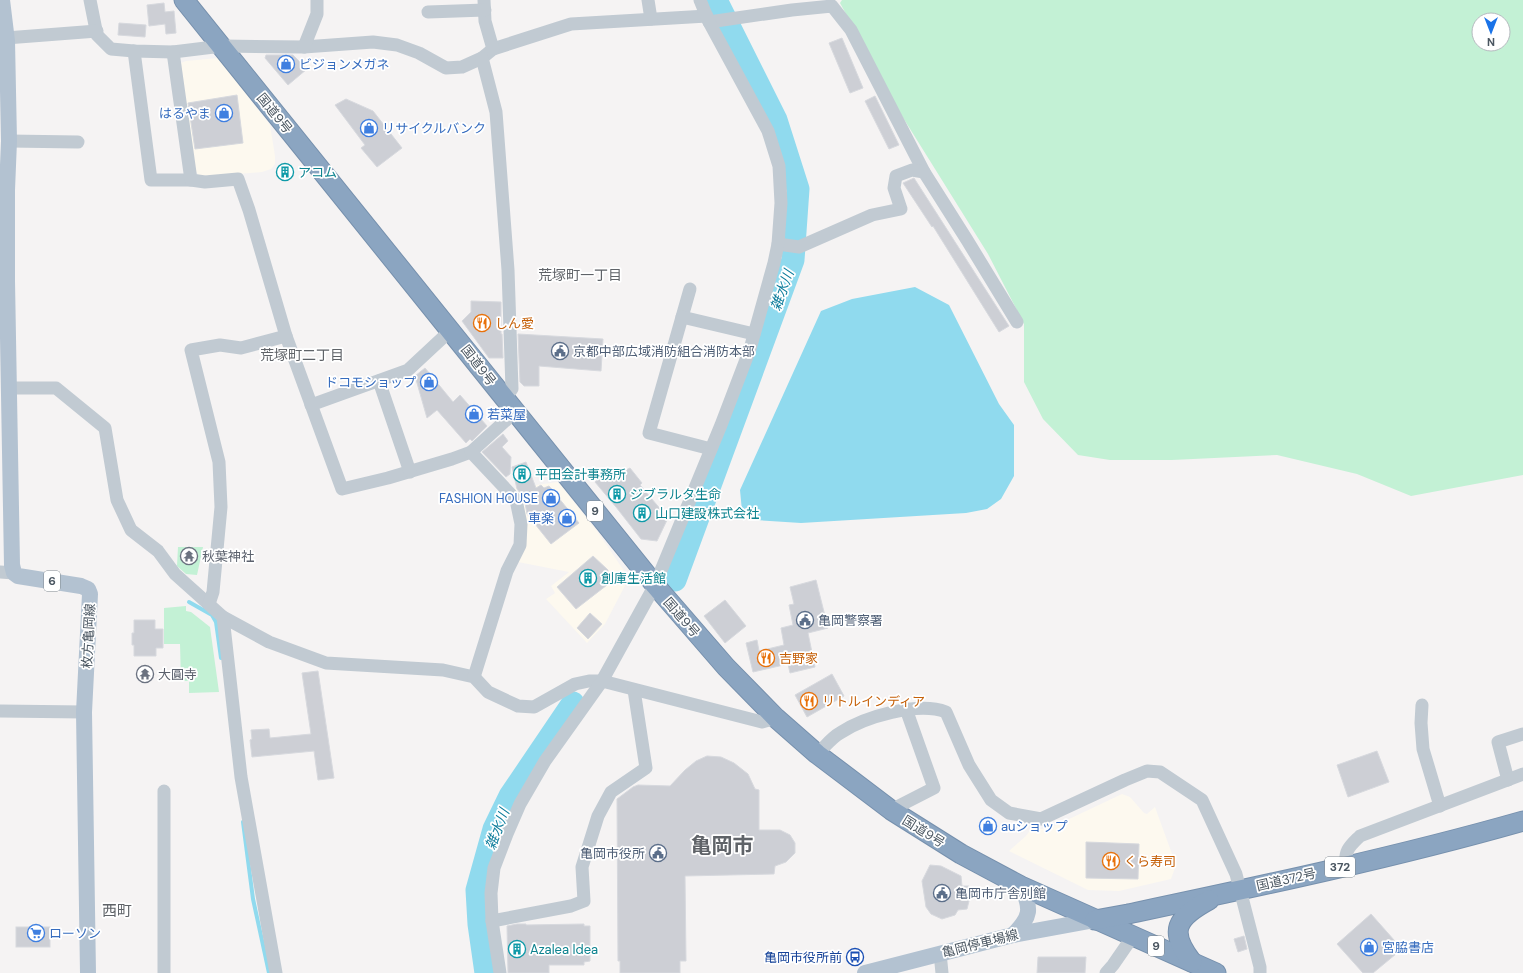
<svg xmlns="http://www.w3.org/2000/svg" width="1523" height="973" font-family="'DM Sans','Noto Sans JP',sans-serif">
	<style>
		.commercial { fill: #fdf9ef }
		.green { fill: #c3f1d5; fill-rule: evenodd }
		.water { fill: #90daee }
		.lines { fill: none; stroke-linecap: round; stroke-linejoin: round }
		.stream { stroke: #90daee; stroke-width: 4 }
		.river { stroke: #90daee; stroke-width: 23 }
		.building { fill: #cdcfd5; stroke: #d7d9de }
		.highway-casing { stroke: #7690ad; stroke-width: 21 }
		.minor { stroke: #c1cad2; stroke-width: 13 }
		.major { stroke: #b3c2d1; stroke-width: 16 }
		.highway { stroke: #8ba5c1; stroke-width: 19 }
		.labels { text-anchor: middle; stroke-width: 3.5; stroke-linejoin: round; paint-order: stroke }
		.shield { fill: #fff; stroke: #808990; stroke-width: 1 }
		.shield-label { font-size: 12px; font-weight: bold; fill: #4a5661 }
		.shop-label { font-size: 13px; fill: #366cbe; stroke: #fff; text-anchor: start }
		.street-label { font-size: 13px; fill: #4a5661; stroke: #fff }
		.culture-label { font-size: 13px; fill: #0d838f; stroke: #fff; text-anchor: start }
		.food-label { font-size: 13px; fill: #c56008; stroke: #fff; text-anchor: start }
		.service-label { font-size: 13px; fill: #4e5e75; stroke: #fff; text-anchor: start }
		.worship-label { font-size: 13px; fill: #5b616d; stroke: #fff; text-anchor: start }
		.transit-label { font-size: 13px; fill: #164399; stroke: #fff; text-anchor: end }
		.neighbourhood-label { font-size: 14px; fill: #5f6368; stroke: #fff }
		.water-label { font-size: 14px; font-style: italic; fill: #0c7c9b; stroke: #fff }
		.quarter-label { font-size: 15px; fill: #5f6368; stroke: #fff }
		.town-label { font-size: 21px; font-weight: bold; fill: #5f6368; stroke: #fff }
	</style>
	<rect width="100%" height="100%" fill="#f5f3f3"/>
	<g class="commercial">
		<path d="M218,58l52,67 5,31v8l-4,5 -9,3 -61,5 -6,-6 -14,-108 5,-2z"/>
		<path d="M558,482l39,49 32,47 -24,46 -18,19 -41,-44 9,-6 -4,-7 18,-14 -51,-10 6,-44 -9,-30z"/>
		<path d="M1122,794l8,3 14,16 3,1 8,-7 21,58 -5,14 -52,12 -31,-1 -79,-39 17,-15 5,-7h17z"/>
	</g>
	<g class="green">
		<path d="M842,0h681v475l-112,21 -54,-22 -80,-19 -105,5h-62l-32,-5 -35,-36 -19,-37v-58l-36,-70 -86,-138 -62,-113zM1479,20h24v24h-24z"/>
		<path d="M178,547h25l-6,28 -11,-1 -9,-8z"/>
		<path d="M186,606v5l5,1 19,15 9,65 -30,1v-12h-8l-1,-37h-16v-36z"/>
	</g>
	<path class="water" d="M915,287l34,18 50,99 15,21v51l-13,23 -14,10 -21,4 -165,10 -46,-3 -13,-9 -2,-21 81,-179 31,-12z"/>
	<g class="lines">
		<g class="stream">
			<path d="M189,602l23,13 4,7 5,36"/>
			<path d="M243,822l10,77 16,74"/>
		</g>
		<g class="river">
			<path d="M675,580l118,-320 5,-71 -22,-69 -60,-120"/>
			<path d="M486,973l-7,-49 -2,-34 17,-61 16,-33 63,-93"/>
		</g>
	</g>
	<g class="building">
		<path d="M164,3l1,9 9,-1 2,22 -10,1 -1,-10 -16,2 -2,-21z"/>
		<path d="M119,23l27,2 -1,12 -27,-2z"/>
		<path d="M842,38l21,50 -13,5 -21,-50z"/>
		<path d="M266,55h27l14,14 -19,16 -23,-27z"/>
		<path d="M237,95l6,48 -48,6 -7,-46z"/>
		<path d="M875,96l24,49 -10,4 -24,-48z"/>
		<path d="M346,99l27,12 29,37 -25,19 -16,-19 4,-3 -30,-40z"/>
		<path d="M914,178l95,148 -10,6 -66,-106 -1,1 -29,-44z"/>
		<path d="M471,301l30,1v32h1l1,24h-14l-27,-37 9,-9z"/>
		<path d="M518,334l85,5 -2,32 -62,-5v20h-15l-4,-4z"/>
		<path d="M425,368l28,34 7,-7 27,31 -15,15 -2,-2 -4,4 -29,-33 -10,8 -12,-42z"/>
		<path d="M503,434l5,7 -6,6 9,10 -1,17 -4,3 -24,-25z"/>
		<path d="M526,462l10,26 5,-3 3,3 5,-2 30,37 -28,21 -24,-30 -3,-16 -7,-9 -5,-22z"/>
		<path d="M630,468l12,15 -2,2 28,33 -11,23 -16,-2 -25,-32 -21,-25 13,-10 16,-1z"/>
		<path d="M593,556l15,14 -1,15 -31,24 -19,-22z"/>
		<path d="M816,580l12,48 -20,5 7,34 -25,6 -2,-9 -35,8 -7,-29 11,-3 2,11 25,-6 -3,-17 12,-3 -4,-20 5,-1 -4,-17z"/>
		<path d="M725,600l21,26 -21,17 -21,-27z"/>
		<path d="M590,613l12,11 -14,15 -11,-11z"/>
		<path d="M134,620h21v9h8v19h-7v8h-22v-11h-2v-12h2z"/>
		<path d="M318,671l16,107 -16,2 -4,-29 -62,6 -2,-17 2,-1 -1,-9 18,-1 1,9 41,-4 -9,-61z"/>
		<path d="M832,674l12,22 -37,21 -12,-22z"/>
		<path d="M1377,751l12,31 -41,15 -11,-32z"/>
		<path d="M707,756l14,1 13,6 14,11 7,15 4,1v40h21l10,5 5,8v10l-9,9 -11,4 -1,8 -89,2 1,85h-6v12h-60v-12h-2l-1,-162 16,-12 5,-2 32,1 15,-16 11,-9z"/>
		<path d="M1086,842l53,2 -1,35 -52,-1z"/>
		<path d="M930,865l11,1 20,10 1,10h7v15l-2,8 -9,1 -3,5 -13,4 -11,-5 -5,-7 -4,-26z"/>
		<path d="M1371,914l31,35 -29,24h-10l-26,-29z"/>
		<path d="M517,924h9v1l58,-1v2h6v35l-6,1v3h-35v8h-41l-1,-47z"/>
		<rect x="16" y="927" width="34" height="20"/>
		<path d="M1244,936l3,13 -9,3 -4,-13z"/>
		<path d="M1038,957h48l-1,16h-48z"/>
	</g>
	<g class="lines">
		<g class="highway-casing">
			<g id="highway">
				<path d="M184,0l471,585 71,82 50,51 41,36 74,56 70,44 60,32 195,87"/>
				<path d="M1095,920l33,-6c132,-28 265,-56 395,-93"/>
				<path d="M1192,962c-24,-31 -16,-44 17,-62"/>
			</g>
		</g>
		<g class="minor">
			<path d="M90,0l7,35 14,14 23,2 39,1 49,-6 82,1 69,-5 24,3 22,8 27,15 16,-1 20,-9 11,-9 78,-25 136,-8"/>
			<path d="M484,0l1,21 8,28"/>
			<path d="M648,0l3,19"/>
			<path d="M428,12l57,-2"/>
			<path d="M709,22l83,-12 40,-4 19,24 73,142 43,68 50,82"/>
			<path d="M6,38l91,-7"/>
			<path d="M304,47l13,-33v-14"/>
			<path d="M134,51l17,129h40"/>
			<path d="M173,52l18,128 14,2 33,-3 11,31 37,126 56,153 46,-11 64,-19 19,-7 44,-40"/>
			<path d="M482,58l14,54 12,158 4,119 -8,9"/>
			<path d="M9,141l69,1"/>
			<path d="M778,244l21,3 73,-32 29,-6 -7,-21 2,-12 16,-6 12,2"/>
			<path d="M690,289l-41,144 62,16"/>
			<path d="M682,317l72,17"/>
			<path d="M379,381l31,91"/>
			<path d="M9,388h47l49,40 12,72 14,30 27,21 17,23 48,43 46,25 57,21 117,7 31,7 14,15 30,14 16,1 41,-23 14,-3h13l160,41 14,-4"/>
			<path d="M311,405l97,-35 43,-40"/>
			<path d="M471,452l45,48 5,24 -1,21 -13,26 -33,106"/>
			<path d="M0,572l14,1"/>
			<path d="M209,604l4,-12 8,-85 -2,-45 -28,-112 29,-5 21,3 45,-12"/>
			<path d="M223,617l18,160 35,196"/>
			<path d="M1422,705l-1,18 2,26 17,57"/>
			<path d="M0,711l84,1"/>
			<path d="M817,754c7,-6 14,-16 23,-21 24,-16 78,-32 106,-21l23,53 22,35 18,13 32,6 84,-39 22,-9 13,1 42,28 34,74 24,93v6"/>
			<path d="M1508,780l-10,-38 25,-8"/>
			<path d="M164,791v182"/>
			<path d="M891,810l43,-22 -28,-79"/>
			<path d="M1346,866c-2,-16 4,-20 14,-30l163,-62"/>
			<path d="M492,921l79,-15 13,-5 -2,-34 16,-51 13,-24 35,-24 -12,-78"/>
			<path d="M940,953l2,20"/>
			<path d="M500,973l-8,-52 -1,-28 3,-25 13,-34 13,-30 25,-43 57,-80 53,-96 66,-160 29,-76 24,-86 4,-19 3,-41 -2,-37 -11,-35 -59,-109 -9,-22"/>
			<path d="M1106,973l7,-8 20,-29"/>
		</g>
		<g class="major">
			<path d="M2,0l5,41 2,100 -2,49v91l5,284 2,8 4,3 63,10 7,3 2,5 -6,118 4,261"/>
			<path d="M1013,935c18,-18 19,-26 8,-49"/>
			<path d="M865,973l148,-38 82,-15"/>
		</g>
		<use href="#highway" class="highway"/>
	</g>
	<defs>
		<g id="shop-ring" transform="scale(0.9)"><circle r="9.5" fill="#fff" stroke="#3f7fe0" stroke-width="1.5"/><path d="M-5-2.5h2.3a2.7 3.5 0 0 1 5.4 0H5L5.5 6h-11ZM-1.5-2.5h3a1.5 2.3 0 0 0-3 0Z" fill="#3f7fe0"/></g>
		<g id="building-ring" transform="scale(0.9)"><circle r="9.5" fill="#fff" stroke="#0f9aa8" stroke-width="1.5"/><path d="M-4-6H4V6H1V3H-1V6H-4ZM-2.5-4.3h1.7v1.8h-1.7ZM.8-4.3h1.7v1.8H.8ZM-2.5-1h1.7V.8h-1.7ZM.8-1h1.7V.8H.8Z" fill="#0f9aa8"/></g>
		<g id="restaurant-ring" transform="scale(0.9)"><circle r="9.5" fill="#fff" stroke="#e8710a" stroke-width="1.5"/><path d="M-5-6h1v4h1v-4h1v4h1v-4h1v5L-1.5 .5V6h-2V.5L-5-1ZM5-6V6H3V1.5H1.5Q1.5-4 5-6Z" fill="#e8710a"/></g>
		<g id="civic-ring" transform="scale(0.9)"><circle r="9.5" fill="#fff" stroke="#5c6f8a" stroke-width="1.5"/><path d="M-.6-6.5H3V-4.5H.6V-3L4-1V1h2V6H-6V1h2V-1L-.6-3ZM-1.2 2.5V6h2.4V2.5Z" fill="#5c6f8a"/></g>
		<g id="temple-ring" transform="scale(0.9)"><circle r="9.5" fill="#fff" stroke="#6b7280" stroke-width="1.5"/><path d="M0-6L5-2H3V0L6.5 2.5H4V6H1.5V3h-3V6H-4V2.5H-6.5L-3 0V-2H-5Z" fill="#6b7280"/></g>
		<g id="supermarket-ring" transform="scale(0.9)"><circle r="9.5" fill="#fff" stroke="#3f7fe0" stroke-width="1.5"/><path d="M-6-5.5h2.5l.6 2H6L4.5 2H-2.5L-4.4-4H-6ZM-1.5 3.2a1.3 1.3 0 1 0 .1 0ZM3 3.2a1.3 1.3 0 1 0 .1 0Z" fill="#3f7fe0"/></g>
		<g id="bus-ring" transform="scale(0.9)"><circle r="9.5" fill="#fff" stroke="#1a4fb4" stroke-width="1.5"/><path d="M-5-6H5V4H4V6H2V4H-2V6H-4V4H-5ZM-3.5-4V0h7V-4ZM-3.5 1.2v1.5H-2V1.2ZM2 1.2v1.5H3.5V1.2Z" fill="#1a4fb4"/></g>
	</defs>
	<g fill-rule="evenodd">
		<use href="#shop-ring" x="286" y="64"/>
		<use href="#shop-ring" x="224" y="113"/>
		<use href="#shop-ring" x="369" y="128"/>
		<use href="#building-ring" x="285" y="172"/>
		<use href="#restaurant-ring" x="482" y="323"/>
		<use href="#civic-ring" x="560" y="351"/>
		<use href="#shop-ring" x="429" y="382"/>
		<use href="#shop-ring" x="474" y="414"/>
		<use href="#building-ring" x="522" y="474"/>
		<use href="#building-ring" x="617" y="494"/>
		<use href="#shop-ring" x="551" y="498"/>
		<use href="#building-ring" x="642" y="513"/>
		<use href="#shop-ring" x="567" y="518"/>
		<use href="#temple-ring" x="189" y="556"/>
		<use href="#building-ring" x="588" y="578"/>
		<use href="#civic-ring" x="805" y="620"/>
		<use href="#restaurant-ring" x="766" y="658"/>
		<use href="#temple-ring" x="145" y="674"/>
		<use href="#restaurant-ring" x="809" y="701"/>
		<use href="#shop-ring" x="988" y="826"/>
		<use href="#civic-ring" x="658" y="853"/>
		<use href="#restaurant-ring" x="1111" y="861"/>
		<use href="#civic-ring" x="942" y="893"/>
		<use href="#supermarket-ring" x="36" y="933"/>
		<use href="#shop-ring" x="1369" y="947"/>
		<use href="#building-ring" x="517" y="949"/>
		<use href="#bus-ring" x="855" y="957"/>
	</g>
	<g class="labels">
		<g class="shield">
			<rect x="587" y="501" width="16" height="20" rx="3"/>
			<rect x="44" y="571" width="16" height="20" rx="3"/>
			<rect x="1325" y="857" width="30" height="20" rx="3"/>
			<rect x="1148" y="936" width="16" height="20" rx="3"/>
		</g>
		<g class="shield-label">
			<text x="595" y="515">9</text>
			<text x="52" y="585">6</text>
			<text x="1340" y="871">372</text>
			<text x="1156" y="950">9</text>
		</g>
		<g class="shop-label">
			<text x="299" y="69">ビジョンメガネ</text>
			<text x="211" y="118" text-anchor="end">はるやま</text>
			<text x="382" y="133">リサイクルバンク</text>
			<text x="416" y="387" text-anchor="end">ドコモショップ</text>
			<text x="487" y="419">若菜屋</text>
			<text x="538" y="503" text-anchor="end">FASHION HOUSE</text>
			<text x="554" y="523" text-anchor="end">車楽</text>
			<text x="1001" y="831">auショップ</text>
			<text x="49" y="938">ローソン</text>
			<text x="1382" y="952">宮脇書店</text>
		</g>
		<g class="street-label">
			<text transform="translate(275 113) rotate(51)" y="5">国道9号</text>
			<text transform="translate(479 365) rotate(52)" y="5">国道9号</text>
			<text transform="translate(682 617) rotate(49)" y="5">国道9号</text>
			<text transform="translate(88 636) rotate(-87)" y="5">枚方亀岡線</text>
			<text transform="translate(924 831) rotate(32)" y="5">国道9号</text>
			<text transform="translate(1286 879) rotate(-13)" y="5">国道372号</text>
			<text transform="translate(980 943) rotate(-14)" y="5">亀岡停車場線</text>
		</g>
		<g class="culture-label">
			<text x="298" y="177">アコム</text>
			<text x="535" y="479">平田会計事務所</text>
			<text x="630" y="499">ジブラルタ生命</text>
			<text x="655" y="518">山口建設株式会社</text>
			<text x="601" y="583">創庫生活館</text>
			<text x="530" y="954">Azalea Idea</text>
		</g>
		<g class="food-label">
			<text x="495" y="328">しん愛</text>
			<text x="779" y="663">吉野家</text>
			<text x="822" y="706">リトルインディア</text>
			<text x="1124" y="866">くら寿司</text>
		</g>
		<g class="service-label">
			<text x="573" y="356">京都中部広域消防組合消防本部</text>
			<text x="818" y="625">亀岡警察署</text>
			<text x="645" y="858" text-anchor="end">亀岡市役所</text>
			<text x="955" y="898">亀岡市庁舎別館</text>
		</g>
		<g class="worship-label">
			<text x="202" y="561">秋葉神社</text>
			<text x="158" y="679">大圓寺</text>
		</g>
		<g class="transit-label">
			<text x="842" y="962">亀岡市役所前</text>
		</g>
		<g class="neighbourhood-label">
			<text x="580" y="280">荒塚町一丁目</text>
			<text x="302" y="360">荒塚町二丁目</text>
		</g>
		<g class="water-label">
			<text transform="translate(782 290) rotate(-70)" y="5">雑水川</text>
			<text transform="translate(497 829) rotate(-69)" y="5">雑水川</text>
		</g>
		<g class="quarter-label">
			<text x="117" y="916">西町</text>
		</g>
		<g class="town-label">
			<text x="722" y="853">亀岡市</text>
		</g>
	</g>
	<g transform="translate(1491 32) rotate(180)"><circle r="19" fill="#ffffff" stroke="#b7bbc0"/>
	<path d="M0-3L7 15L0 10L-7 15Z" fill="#1a73e8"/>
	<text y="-6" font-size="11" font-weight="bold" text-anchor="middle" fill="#4a5661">N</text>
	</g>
</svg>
